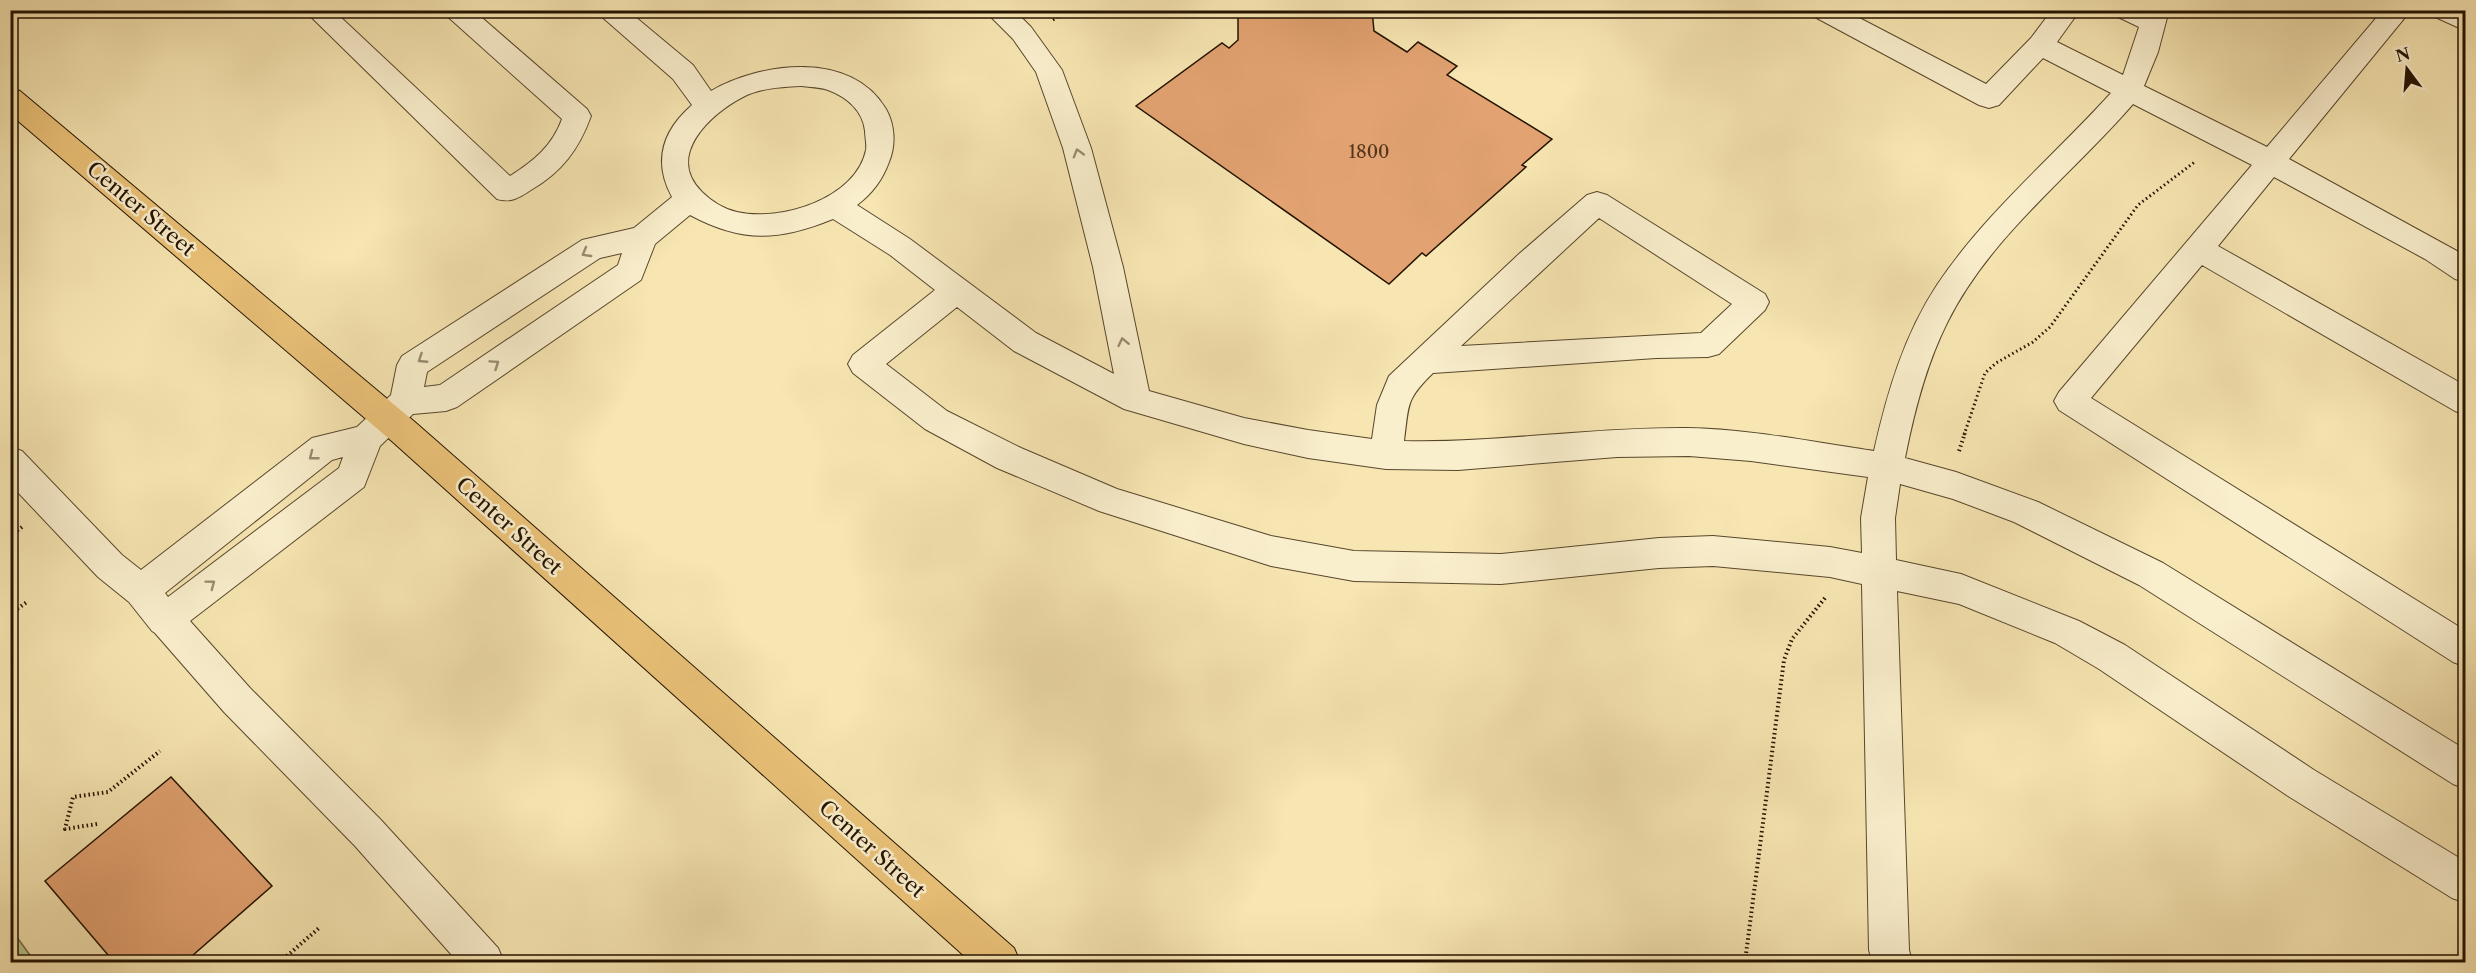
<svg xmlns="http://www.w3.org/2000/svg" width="2476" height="973" font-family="'Libre Caslon Text',serif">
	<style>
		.green { fill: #bcc58d; stroke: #706c46; stroke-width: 1.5 }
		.building { fill: #e2a271; stroke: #231200; stroke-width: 1.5 }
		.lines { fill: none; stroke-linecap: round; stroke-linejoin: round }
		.minor-casing { stroke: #58472c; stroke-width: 2 }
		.major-casing { stroke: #231200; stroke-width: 2 }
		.path-far1 { stroke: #231200; stroke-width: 3; stroke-dasharray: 1.5 3; stroke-linecap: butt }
		.path { stroke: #231200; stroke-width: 4; stroke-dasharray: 1.5 3; stroke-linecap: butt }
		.minor { fill: #faefcd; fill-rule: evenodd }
		.major { fill: #ecc379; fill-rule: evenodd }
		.oneway { stroke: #998c71 }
		.labels { text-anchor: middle; stroke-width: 5; stroke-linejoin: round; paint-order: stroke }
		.number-label { font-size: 18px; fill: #53361c }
		.street-label { font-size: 21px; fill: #231200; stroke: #faefcd }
	</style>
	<rect width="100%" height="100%" fill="#f7e6b2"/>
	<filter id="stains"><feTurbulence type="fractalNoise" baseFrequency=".00333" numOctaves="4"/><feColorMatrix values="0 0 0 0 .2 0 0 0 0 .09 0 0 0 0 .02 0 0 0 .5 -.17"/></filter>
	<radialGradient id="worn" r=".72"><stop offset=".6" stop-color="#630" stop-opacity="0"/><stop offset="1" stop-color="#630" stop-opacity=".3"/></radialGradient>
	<path class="green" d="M11,929l24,33h-24z"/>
	<g class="building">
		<path d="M1238,10h134l2,21 33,21 11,-10 39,24 -10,9 105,64 -30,26 4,2 -100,89 -4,-3 -33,31 -253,-178 86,-63 7,5 9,-8z"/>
		<path d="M171,777l101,109 -87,76h-71l-69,-81z"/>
	</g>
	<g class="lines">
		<g class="minor-casing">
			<g id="minor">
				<path d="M304,10h29l177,166c24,-15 42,-30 52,-57l-115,-103 -4,-6h30l114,99 4,7c-12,33 -29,56 -60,74 -12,8 -20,13 -34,9z"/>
				<path d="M597,10h30l66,55 18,26c50,-29 140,-41 175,18 9,16 10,36 3,53 -6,17 -17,32 -32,43l53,34 126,94 78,41 -21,-107 -30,-119 -27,-76 -23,-33 -29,-29h30l17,17 31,43 29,78 32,119 26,124 95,27 64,12 64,9 5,-34 12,-29 130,-122 68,-59 10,-3 10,3 158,99 4,8 -4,8 -46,44 -11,3 -52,1 -223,15c-28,27 -24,32 -29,68 95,2 189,-14 283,-13 63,1 125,14 187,23 13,-58 30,-116 63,-166 49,-73 116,-128 174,-192l-68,-35 -44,47 -10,3 -10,-3 -166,-89 -4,-6h35l142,74 45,-46 21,-28h28l-23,32 66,33 16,-48 -23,-11 -4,-6h57l-11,42 -14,34 123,61 116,-137h28l-122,149 177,97v26l-11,-3 -30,-20 -151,-82 -56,69 248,140v29l-11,-4 -253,-146 -111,133 375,233v36l-13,-5 -394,-252 -5,-9 5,-9 193,-227 -119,-61c-62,72 -143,132 -186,219 -21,42 -33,89 -42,135l51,14 82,30 125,61 303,187v39l-13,-5 -314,-199 -125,-63 -61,-23 -53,-15 -5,34 1,42 65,14 118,47 46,24 189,125 152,92v41l-14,-5 -164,-102 -189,-127 -44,-26 -96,-39 -62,-13 12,359 3,12h-40l-3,-12 -7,-366 -32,-7 -117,-11 -54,2 -158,16 -147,-3 -83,-15 -172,-55 -102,-43 -72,-39 -72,-56 -5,-9 5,-9 82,-65 -45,-35 -57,-36c-54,22 -91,24 -143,-4l-35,29 -14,36 -184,127 -11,4 -33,3 -33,32 -16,41 -174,134 60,67 131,132 117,128 6,14h-46l-103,-116 -131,-134 -69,-79 -3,-2 -23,-29 -31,-25 -88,-93v-37l12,4 100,104 19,15 171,-132 45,-11 34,-32 6,-30 5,-9 180,-116 52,-12 38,-31c-19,-35 -10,-66 20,-92l-19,-26 -72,-63zM801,86c9,1 19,1 27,4 19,7 35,21 37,41 0,6 2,13 1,19 -10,49 -86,72 -129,62 -13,-3 -26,-11 -35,-20 -37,-36 8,-78 41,-95 17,-9 39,-10 58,-11zM1599,218l133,86 -31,29 -240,13zM622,253l-4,12 -178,120 -16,2 3,-15 173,-114zM957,307l57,44 110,58 120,35 64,14 78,11 72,1 159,-13 72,-1 62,5 117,16 -7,41 1,35 -32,-6 -117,-11 -54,2 -158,16 -147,-3 -83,-15 -154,-47 -96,-41 -74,-37 -61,-47zM343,457l-4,11 -171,129 -3,-4 167,-133z"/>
				<path d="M2429,10l37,1v20l-33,-15z"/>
			</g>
		</g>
		<g class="major-casing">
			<path id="major" d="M10,88l10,3 396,332 598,525 6,14h-49l-577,-519 -384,-329z"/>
		</g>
		<g class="path-far1">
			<path d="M1053,20l16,-10"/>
			<path d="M1964,435l21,-62 11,-10 37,-21 17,-15 88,-122 58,-44"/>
		</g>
		<g class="path">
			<path d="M1959,451l6,-18"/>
			<path d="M10,536l12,-9"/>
			<path d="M10,614l17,-12"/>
			<path d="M97,824l-32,5 8,-32 35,-5 52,-41"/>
			<path d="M280,962l39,-34"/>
			<path d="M1745,962l39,-302 8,-21 33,-41"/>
		</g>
		<use href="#minor" class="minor"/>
		<use href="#major" class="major"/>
	</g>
	<defs><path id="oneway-chevron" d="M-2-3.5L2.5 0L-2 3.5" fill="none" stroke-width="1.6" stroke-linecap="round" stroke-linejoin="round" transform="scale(1.5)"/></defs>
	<g class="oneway">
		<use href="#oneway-chevron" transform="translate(1078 153) rotate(-106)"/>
		<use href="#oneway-chevron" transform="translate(586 253) rotate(150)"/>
		<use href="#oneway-chevron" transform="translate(1123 342) rotate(-102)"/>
		<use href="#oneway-chevron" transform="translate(422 359) rotate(147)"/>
		<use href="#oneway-chevron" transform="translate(495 364) rotate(-34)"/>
		<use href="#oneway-chevron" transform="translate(313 456) rotate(142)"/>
		<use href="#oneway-chevron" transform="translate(211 584) rotate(-37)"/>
	</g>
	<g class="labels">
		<g class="number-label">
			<text x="1369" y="158">1800</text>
		</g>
		<g class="street-label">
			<text transform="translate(141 209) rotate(40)" y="7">Center Street</text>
			<text transform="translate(509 526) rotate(42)" y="7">Center Street</text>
			<text transform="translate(872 849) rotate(42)" y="7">Center Street</text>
		</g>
	</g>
	<rect width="2476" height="973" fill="none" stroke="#f7e6b2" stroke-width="36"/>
	<rect x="12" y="12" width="2452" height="949" fill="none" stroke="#231200" stroke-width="3"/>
	<rect x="18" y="18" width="2440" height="937" fill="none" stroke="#231200" stroke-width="1.5"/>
	<g transform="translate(2407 69) rotate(344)" stroke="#faefcd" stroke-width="4.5" paint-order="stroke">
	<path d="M0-4.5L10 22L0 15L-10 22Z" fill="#231200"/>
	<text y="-9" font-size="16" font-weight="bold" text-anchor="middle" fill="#231200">N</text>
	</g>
	<rect width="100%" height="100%" filter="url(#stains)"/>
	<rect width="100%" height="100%" fill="url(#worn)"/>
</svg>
